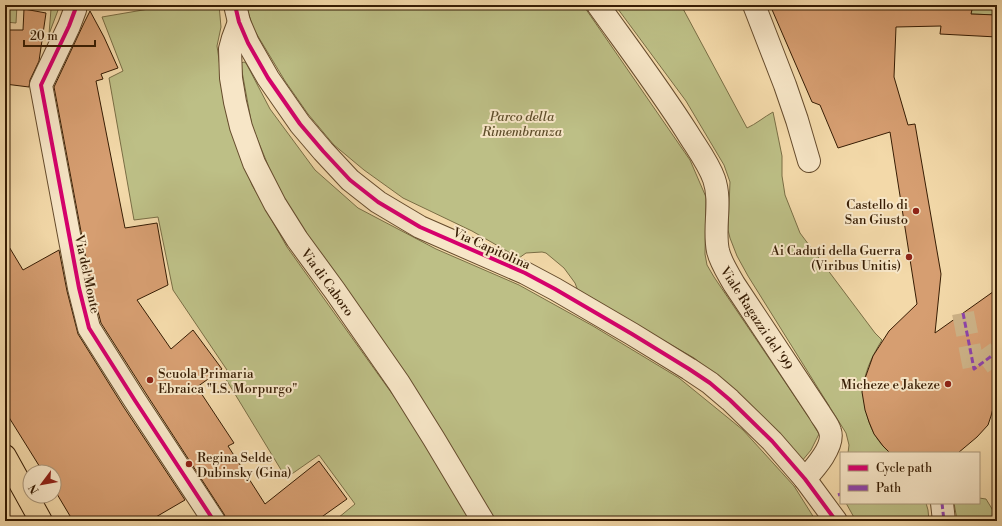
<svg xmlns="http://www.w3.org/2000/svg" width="1002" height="526" font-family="'Libre Bodoni',serif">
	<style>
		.green { fill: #bdbf86; stroke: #7a6e45 }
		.building { fill: #d69e71; stroke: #371d04 }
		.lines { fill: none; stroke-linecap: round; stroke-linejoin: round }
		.street-tunnel { stroke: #cdb388; stroke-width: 22; stroke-dasharray: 22 11; stroke-linecap: butt }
		.street-casing { stroke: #664c2d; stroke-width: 24 }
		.primary-casing { stroke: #371d04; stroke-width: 24 }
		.street { stroke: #f7e6c7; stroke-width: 22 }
		.primary { stroke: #f3d9a9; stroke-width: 22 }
		.quiet { stroke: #8e44ad; stroke-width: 3; stroke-dasharray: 6 3; stroke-linecap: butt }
		.cycleway-casing { stroke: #f7e6c7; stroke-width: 6 }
		.cycleway { stroke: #d6006c; stroke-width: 4 }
		.poi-dot { fill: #8f2418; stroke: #f7e6c7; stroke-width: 1.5 }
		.labels { text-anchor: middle; stroke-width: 4; stroke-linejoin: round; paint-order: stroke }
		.park-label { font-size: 13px; font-style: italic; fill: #5f4e2b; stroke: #f7e6c7 }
		.poi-label { font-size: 13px; fill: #371d04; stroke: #f7e6c7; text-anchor: end }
		.street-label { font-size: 13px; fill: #371d04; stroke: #f7e6c7 }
	</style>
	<rect width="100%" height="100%" fill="#f3d9a9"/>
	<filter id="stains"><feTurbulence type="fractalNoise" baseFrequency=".005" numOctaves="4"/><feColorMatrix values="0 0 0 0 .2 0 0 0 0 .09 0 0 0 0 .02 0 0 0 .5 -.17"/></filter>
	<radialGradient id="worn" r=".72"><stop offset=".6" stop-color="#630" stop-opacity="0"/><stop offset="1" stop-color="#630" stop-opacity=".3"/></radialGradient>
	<g class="green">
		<path d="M5,5h12l-1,18 -11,-1z"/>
		<path d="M30,5h30l-11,29 2,-25z"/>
		<path d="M172,5h47l2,22 -4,19 11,75 24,64 35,62 126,176 61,98h-134l-2,-3 17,-14 -36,-49 -33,23 -62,-102 3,-6 -54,-80 -15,-73 -24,3 -25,-142 14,-7 -21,-54z"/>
		<path d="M246,5h337l107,155 16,37 -1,57 2,11 7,12 96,142 9,15 -8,16 -9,11 -65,-69 -43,-34 -116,-67 -3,-8 -11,-15 -18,-15 -4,-1 -16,1 -7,5 -47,-27 -69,-33 -39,-28 -30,-25 -26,-31 -23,-33 -32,-53z"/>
		<path d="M615,5h66l66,123c9,-4 17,-11 26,-16l9,44v20l3,19 15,38 75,100 7,7c-8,13 -16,28 -18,43 -1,4 0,9 0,12 2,24 8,42 26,58h-42l1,-8 -3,-12 -98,-157 -11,-20 -7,-18 -2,-8 2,-48 -6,-17 -38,-64z"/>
		<path d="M973,5h24v10l-26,-1z"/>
		<path d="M244,62l2,1 24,46 45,61 43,38 78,41 83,36 74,41 86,52 64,52 51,56 22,35h-320l-15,-20 -198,-299 -31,-76 -11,-60v-3z"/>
		<path d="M979,498l7,1 11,18v4h-37l-3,-1 -3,-17h25z"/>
		<path d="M846,503h80l2,7 1,11h-73z"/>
	</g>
	<g class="building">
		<path d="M770,5h203l-2,9 26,1v22l-57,-3 1,-8 -45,1 -2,50 14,48 7,-1 26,150 -6,59 62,-44v104l-6,23 -3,9 -11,12 -19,16h-68l-7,-7 -9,-12 -5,-12 -4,-12 -3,-18 1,-8 10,-28 16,-25 28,-27 -27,-172 -52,16 -18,-43 -8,-3z"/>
		<path d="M24,9l22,4 -7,48 -9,19 -1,7 -24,-3v-54h18z"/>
		<path d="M90,11l14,26 14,31 -17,6 2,5 -7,2 29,147 32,-5 11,62 -31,15 34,49 22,-19 29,39 -25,18 37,56 -6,3 37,58 54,-43 28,38 -31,22h-89l-3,-7 -79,-122 -44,-69 -10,-38 -37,-198 30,-64z"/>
		<path d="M5,240l18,30 36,-20 8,41 11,43 45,72 62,94 -36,21h-76l-19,-32v-17h-11l-38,-61z"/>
	</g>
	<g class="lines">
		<path class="street-tunnel" d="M963,313l11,56 23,-17"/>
		<g class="street-casing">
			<g id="street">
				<path d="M76,5l-1,5 -6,16 -28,59 38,203 10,40 45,71 80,122"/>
				<path d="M235,5l4,17 9,21 20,35 32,46 23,27 27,29 28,22 42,25 105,46 30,16 77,45 57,35 21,14 20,17 42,41 33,38 31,42"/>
				<path d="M598,5c30,42 61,83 89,127 9,15 21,30 27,47 8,23 -1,49 4,72 3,12 10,22 16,33l85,128c3,6 9,12 11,19 5,15 -16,38 -25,48"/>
				<path d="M754,5l31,80 12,35 12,41"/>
				<path d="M239,22l-6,16 -3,11 1,29 4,24 6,25 13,36 21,41 22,35 38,52 64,92 35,56 49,82"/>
				<path d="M942,503l2,18"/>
			</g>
		</g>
		<g class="primary-casing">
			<path id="primary" d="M5,456l36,65"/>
		</g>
		<use href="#street" class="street"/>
		<use href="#primary" class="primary"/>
		<g class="quiet">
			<path d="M963,313l11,56 23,-17"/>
			<path d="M838,495l3,-1"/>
			<path d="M942,503l2,18"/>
		</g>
		<g class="cycleway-casing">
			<g id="cycleway">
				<path d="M76,5l-1,5 -6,16 -28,59 38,203 10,40 45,71 80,122"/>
				<path d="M235,5l4,17 9,21 20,35 32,46 23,27 27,29 28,22 42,25 105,46 30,16 77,45 57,35 21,14 20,17 42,41 33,38 31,42"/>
			</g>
		</g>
		<use href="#cycleway" class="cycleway"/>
	</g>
	<g class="poi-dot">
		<circle cx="916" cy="211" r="4"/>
		<circle cx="909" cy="257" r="4"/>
		<circle cx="150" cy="380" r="4"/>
		<circle cx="948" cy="384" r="4"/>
		<circle cx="189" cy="464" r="4"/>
	</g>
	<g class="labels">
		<g class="park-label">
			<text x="522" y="121">Parco della<tspan x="522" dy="15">Rimembranza</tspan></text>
		</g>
		<g class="poi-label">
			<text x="908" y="209">Castello di<tspan x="908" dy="15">San Giusto</tspan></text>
			<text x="901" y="255">Ai Caduti della Guerra<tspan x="901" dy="15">(Viribus Unitis)</tspan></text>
			<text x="158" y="378" text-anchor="start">Scuola Primaria<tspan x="158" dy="15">Ebraica "I.S. Morpurgo"</tspan></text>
			<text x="940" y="389">Micheze e Jakeze</text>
			<text x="197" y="462" text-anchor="start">Regina Selde<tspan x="197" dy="15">Dubinsky (Gina)</tspan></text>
		</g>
		<g class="street-label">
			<text transform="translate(492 248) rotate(24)" y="5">Via Capitolina</text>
			<text transform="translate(88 274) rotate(78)" y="5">Via del Monte</text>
			<text transform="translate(328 282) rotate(54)" y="5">Via di Caboro</text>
			<text transform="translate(757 318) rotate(57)" y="5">Viale Ragazzi del '99</text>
		</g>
	</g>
	<rect width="1002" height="526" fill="none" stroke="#f3d9a9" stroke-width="20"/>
	<rect x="6" y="6" width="990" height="514" fill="none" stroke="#371d04" stroke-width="2"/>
	<rect x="10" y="10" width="982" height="506" fill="none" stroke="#371d04"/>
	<rect x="840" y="452" width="140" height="52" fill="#f7e6c7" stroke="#aa9679"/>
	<rect x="848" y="465" width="20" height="6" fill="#d6006c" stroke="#aa9679"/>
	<text x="876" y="472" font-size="12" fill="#371d04">Cycle path</text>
	<rect x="848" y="485" width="20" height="6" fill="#8e44ad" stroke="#aa9679"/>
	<text x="876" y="492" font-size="12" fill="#371d04">Path</text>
	<g transform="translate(42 484) rotate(238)"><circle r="19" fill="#f7e6c7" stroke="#aa9679"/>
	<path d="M0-3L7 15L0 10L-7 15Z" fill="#8f2418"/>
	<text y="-6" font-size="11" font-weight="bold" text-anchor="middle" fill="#371d04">N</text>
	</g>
	<path d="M24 40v6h71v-6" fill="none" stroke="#371d04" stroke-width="2"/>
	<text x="30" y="40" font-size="12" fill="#371d04" stroke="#f7e6c7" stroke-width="3" paint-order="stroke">20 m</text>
	<rect width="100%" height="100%" filter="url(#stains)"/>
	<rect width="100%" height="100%" fill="url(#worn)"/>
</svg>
